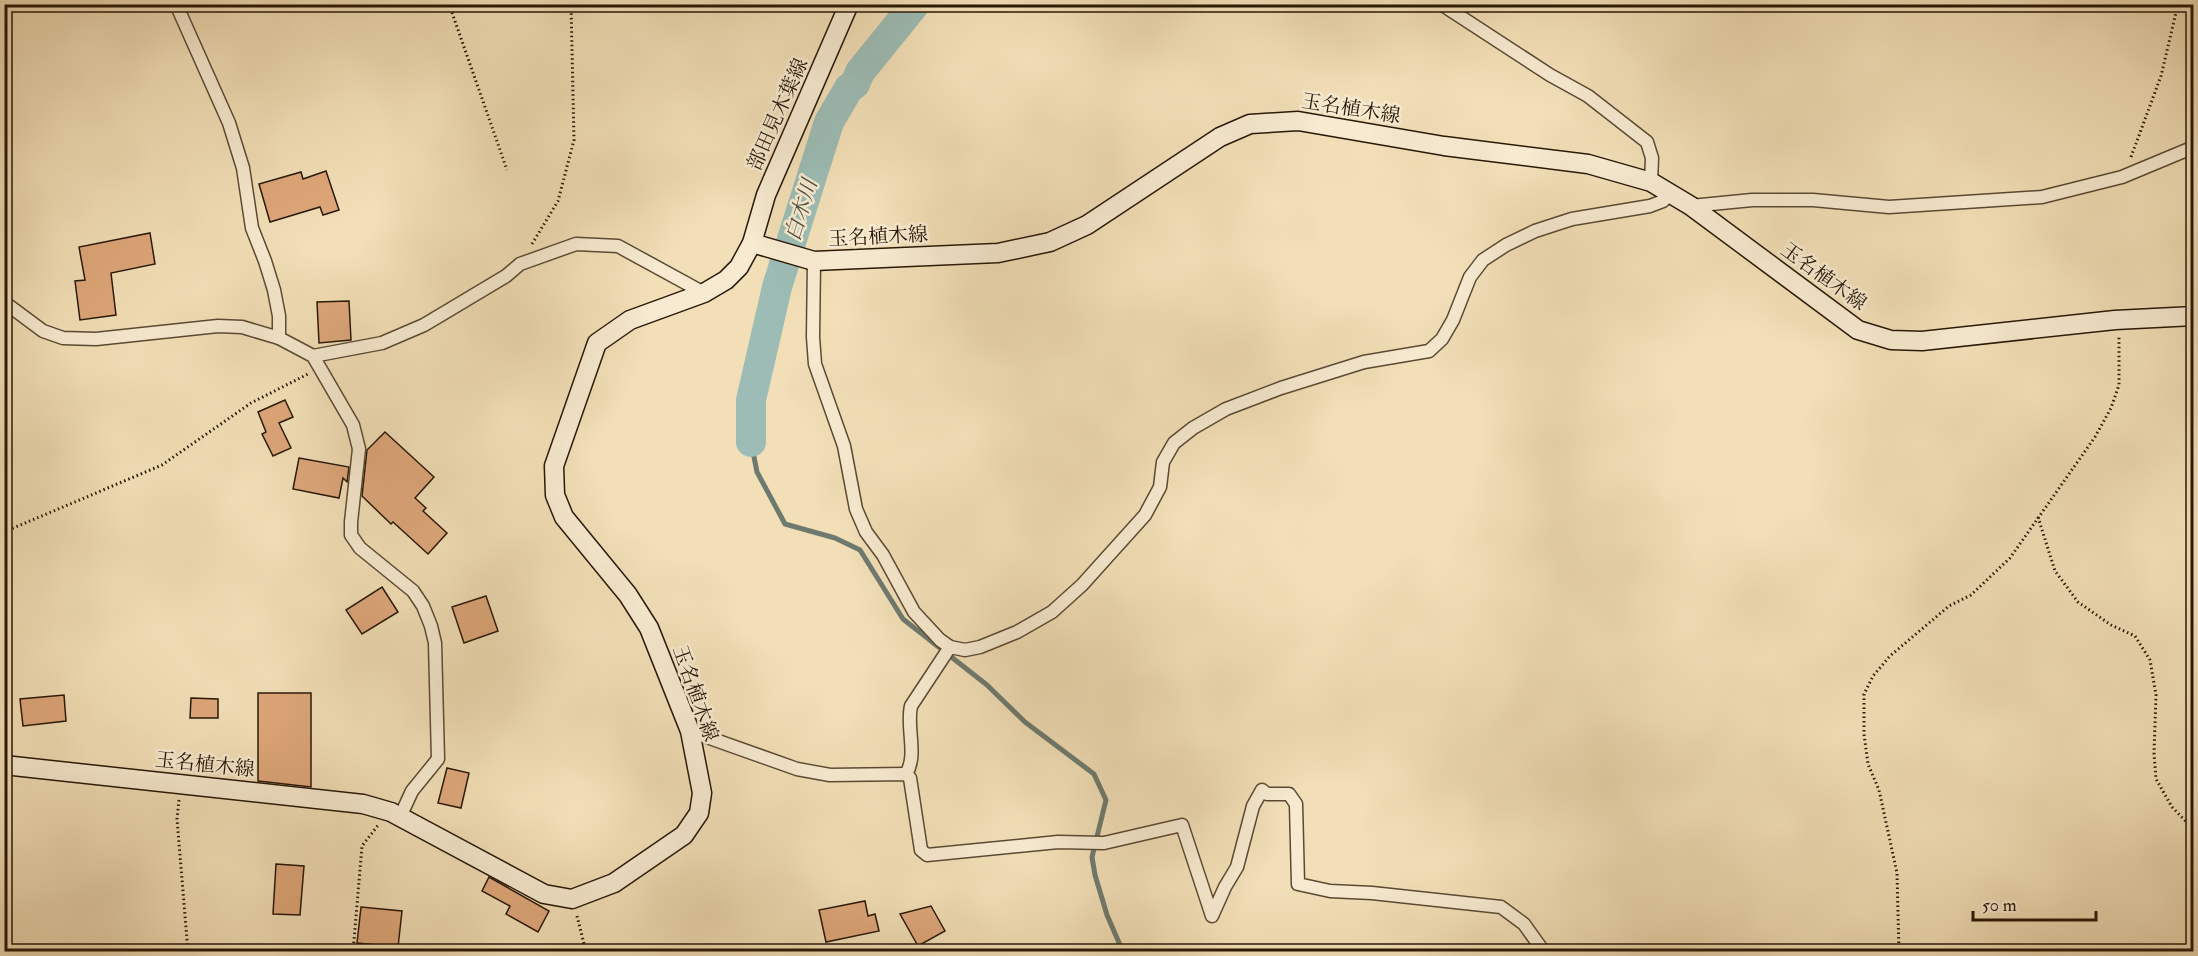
<svg xmlns="http://www.w3.org/2000/svg" width="2198" height="956" font-family="'IM FELL Double Pica','Noto Serif JP',serif">
	<style>
		.lines { fill: none; stroke-linecap: round; stroke-linejoin: round }
		.stream { stroke: #6e7a6f; stroke-width: 5 }
		.river { stroke: #9cbcb5; stroke-width: 30 }
		.building { fill: #dea77a; stroke: #281807; stroke-width: 1.5 }
		.minor-casing { stroke: #5a4a33; stroke-width: 15 }
		.secondary-casing { stroke: #281807; stroke-width: 21 }
		.path { stroke: #281807; stroke-width: 3; stroke-dasharray: 1.5 3; stroke-linecap: butt }
		.minor { stroke: #f7ead0; stroke-width: 12 }
		.secondary { stroke: #f7ead0; stroke-width: 18 }
		.labels { text-anchor: middle; stroke-width: 5; stroke-linejoin: round; paint-order: stroke }
		.street-label { font-size: 20px; fill: #281807; stroke: #f7ead0 }
		.water-label { font-size: 21px; font-style: italic; fill: #515144; stroke: #f7ead0 }
	</style>
	<rect width="100%" height="100%" fill="#f2dfb7"/>
	<filter id="stains"><feTurbulence type="fractalNoise" baseFrequency=".00333" numOctaves="4"/><feColorMatrix values="0 0 0 0 .2 0 0 0 0 .09 0 0 0 0 .02 0 0 0 .5 -.17"/></filter>
	<radialGradient id="worn" r=".72"><stop offset=".6" stop-color="#630" stop-opacity="0"/><stop offset="1" stop-color="#630" stop-opacity=".3"/></radialGradient>
	<g class="lines">
		<path class="stream" d="M751,442l6,30 28,52 50,14 25,12 43,69 84,66 38,37 69,52 12,26 -14,57 3,18 12,40 16,37"/>
		<path class="river" d="M751,442v-42l26,-113 52,-165 20,-34 6,-4 5,-12 55,-68"/>
	</g>
	<g class="building">
		<path d="M326,171l13,39 -16,5 -3,-8 -50,15 -11,-38 42,-12 2,7z"/>
		<path d="M150,233l5,31 -44,9 5,42 -36,5 -5,-39 10,-1 -6,-33z"/>
		<path d="M349,301l2,39 -32,3 -2,-41z"/>
		<path d="M285,400l8,17 -14,6 12,25 -18,8 -11,-22 4,-2 -8,-20z"/>
		<path d="M385,432l49,45 -19,21 11,10 -3,3 24,22 -19,21 -35,-32 -2,2 -29,-28 5,-46z"/>
		<path d="M299,458l50,9 -2,15 -4,-4 -4,20 -46,-9z"/>
		<path d="M382,587l16,25 -36,22 -16,-24z"/>
		<path d="M486,596l12,35 -34,12 -12,-36z"/>
		<path d="M258,693h53v94l-53,-6z"/>
		<path d="M64,695l2,26 -43,5 -3,-27z"/>
		<path d="M191,698l27,1v19h-28z"/>
		<path d="M447,768l22,5 -8,35 -23,-5z"/>
		<path d="M276,864l28,2 -4,49 -27,-1z"/>
		<path d="M489,877l60,34 -11,21 -32,-18 4,-8 -28,-15z"/>
		<path d="M865,901l3,15 7,-2 4,17 -53,11 -7,-32z"/>
		<path d="M931,906l14,25 -27,15 -18,-32z"/>
		<path d="M361,907l41,4 -4,36 -41,-4z"/>
	</g>
	<g class="lines">
		<g class="minor-casing">
			<g id="minor">
				<path d="M176,4l53,119 14,45 9,60 13,33 9,29 5,26v22"/>
				<path d="M1441,4l109,71 38,21 59,46 5,16 -1,24"/>
				<path d="M1691,206l61,-6h61l76,7 153,-10 80,-20 72,-30"/>
				<path d="M814,261l-1,76 2,27 29,82 12,63 10,23 17,23 31,57 26,28 10,7 15,3 15,-3 37,-15 35,-20 30,-27 63,-70 15,-28 3,-25 11,-19 19,-15 33,-19 55,-21 83,-26 65,-11 13,-12 11,-19 17,-43 13,-17 23,-15 29,-14 37,-12 78,-13 13,-5 7,-7"/>
				<path d="M4,302l39,29 20,7 33,1 122,-13 24,1 37,11 34,18 40,69 6,24 -8,73v13l9,13 53,43 10,15 8,20 4,17 3,116 -26,32 -12,26"/>
				<path d="M313,356l69,-13 42,-18 82,-49 14,-12 56,-20 42,2 86,47"/>
				<path d="M690,731l107,38 33,6 76,-1 4,4 11,72 6,5 131,-13 46,1 78,-18 30,91 13,-29 12,-20 16,-61 9,-16 5,4h22l7,10 2,80 32,7 42,2 129,14 23,17 20,28"/>
				<path d="M906,774c12,-19 0,-46 5,-68l39,-59"/>
			</g>
		</g>
		<g class="secondary-casing">
			<g id="secondary">
				<path d="M752,243l62,18 184,-8 52,-11 37,-17 133,-88 30,-13 48,-3 146,25 144,18 63,18 40,24 167,124 33,10 31,1 193,-21 79,-4"/>
				<path d="M4,765l359,39 28,8 153,82 28,5 42,-16 70,-48 15,-22 3,-20 -12,-62 -41,-103 -21,-33 -64,-78 -9,-22 -1,-29 43,-123 33,-23 74,-27 22,-13 13,-13 13,-24 14,-48 83,-191"/>
			</g>
		</g>
		<g class="path">
			<path d="M449,4l58,166"/>
			<path d="M2131,157l30,-81 17,-72"/>
			<path d="M532,244l26,-43 16,-61 -3,-136"/>
			<path d="M2038,517l17,54 23,31 33,23 24,11 15,24 6,35 -2,58 2,26 16,28 22,23"/>
			<path d="M4,532l158,-67 89,-62 57,-29"/>
			<path d="M179,800l-2,19 11,133"/>
			<path d="M577,916l9,36"/>
			<path d="M353,952l9,-106 17,-22"/>
			<path d="M1899,952l-2,-79 -18,-83 -11,-26 -4,-30v-40l9,-18 17,-20 59,-50 22,-11 39,-37 85,-121 16,-29 8,-23v-48"/>
		</g>
		<use href="#minor" class="minor"/>
		<use href="#secondary" class="secondary"/>
	</g>
	<g class="labels">
		<g class="street-label">
			<text transform="translate(1351 108) rotate(9)" y="7">玉名植木線</text>
			<text transform="translate(777 114) rotate(-66)" y="7">部田見木葉線</text>
			<text transform="translate(878 236) rotate(-3)" y="7">玉名植木線</text>
			<text transform="translate(1824 276) rotate(36)" y="7">玉名植木線</text>
			<text transform="translate(696 693) rotate(71)" y="7">玉名植木線</text>
			<text transform="translate(205 764) rotate(6)" y="7">玉名植木線</text>
		</g>
		<g class="water-label">
			<text transform="translate(801 210) rotate(-73)" y="7">白木川</text>
		</g>
	</g>
	<rect width="2198" height="956" fill="none" stroke="#f2dfb7" stroke-width="24"/>
	<rect x="6" y="6" width="2186" height="944" fill="none" stroke="#281807" stroke-width="3"/>
	<rect x="12" y="12" width="2174" height="932" fill="none" stroke="#281807" stroke-width="1.5"/>
	<path d="M1973 911v9h123v-9" fill="none" stroke="#281807" stroke-width="3"/>
	<text x="1982" y="911" font-size="18" fill="#281807" stroke="#f7ead0" stroke-width="4.5" paint-order="stroke">50 m</text>
	<rect width="100%" height="100%" filter="url(#stains)"/>
	<rect width="100%" height="100%" fill="url(#worn)"/>
</svg>
